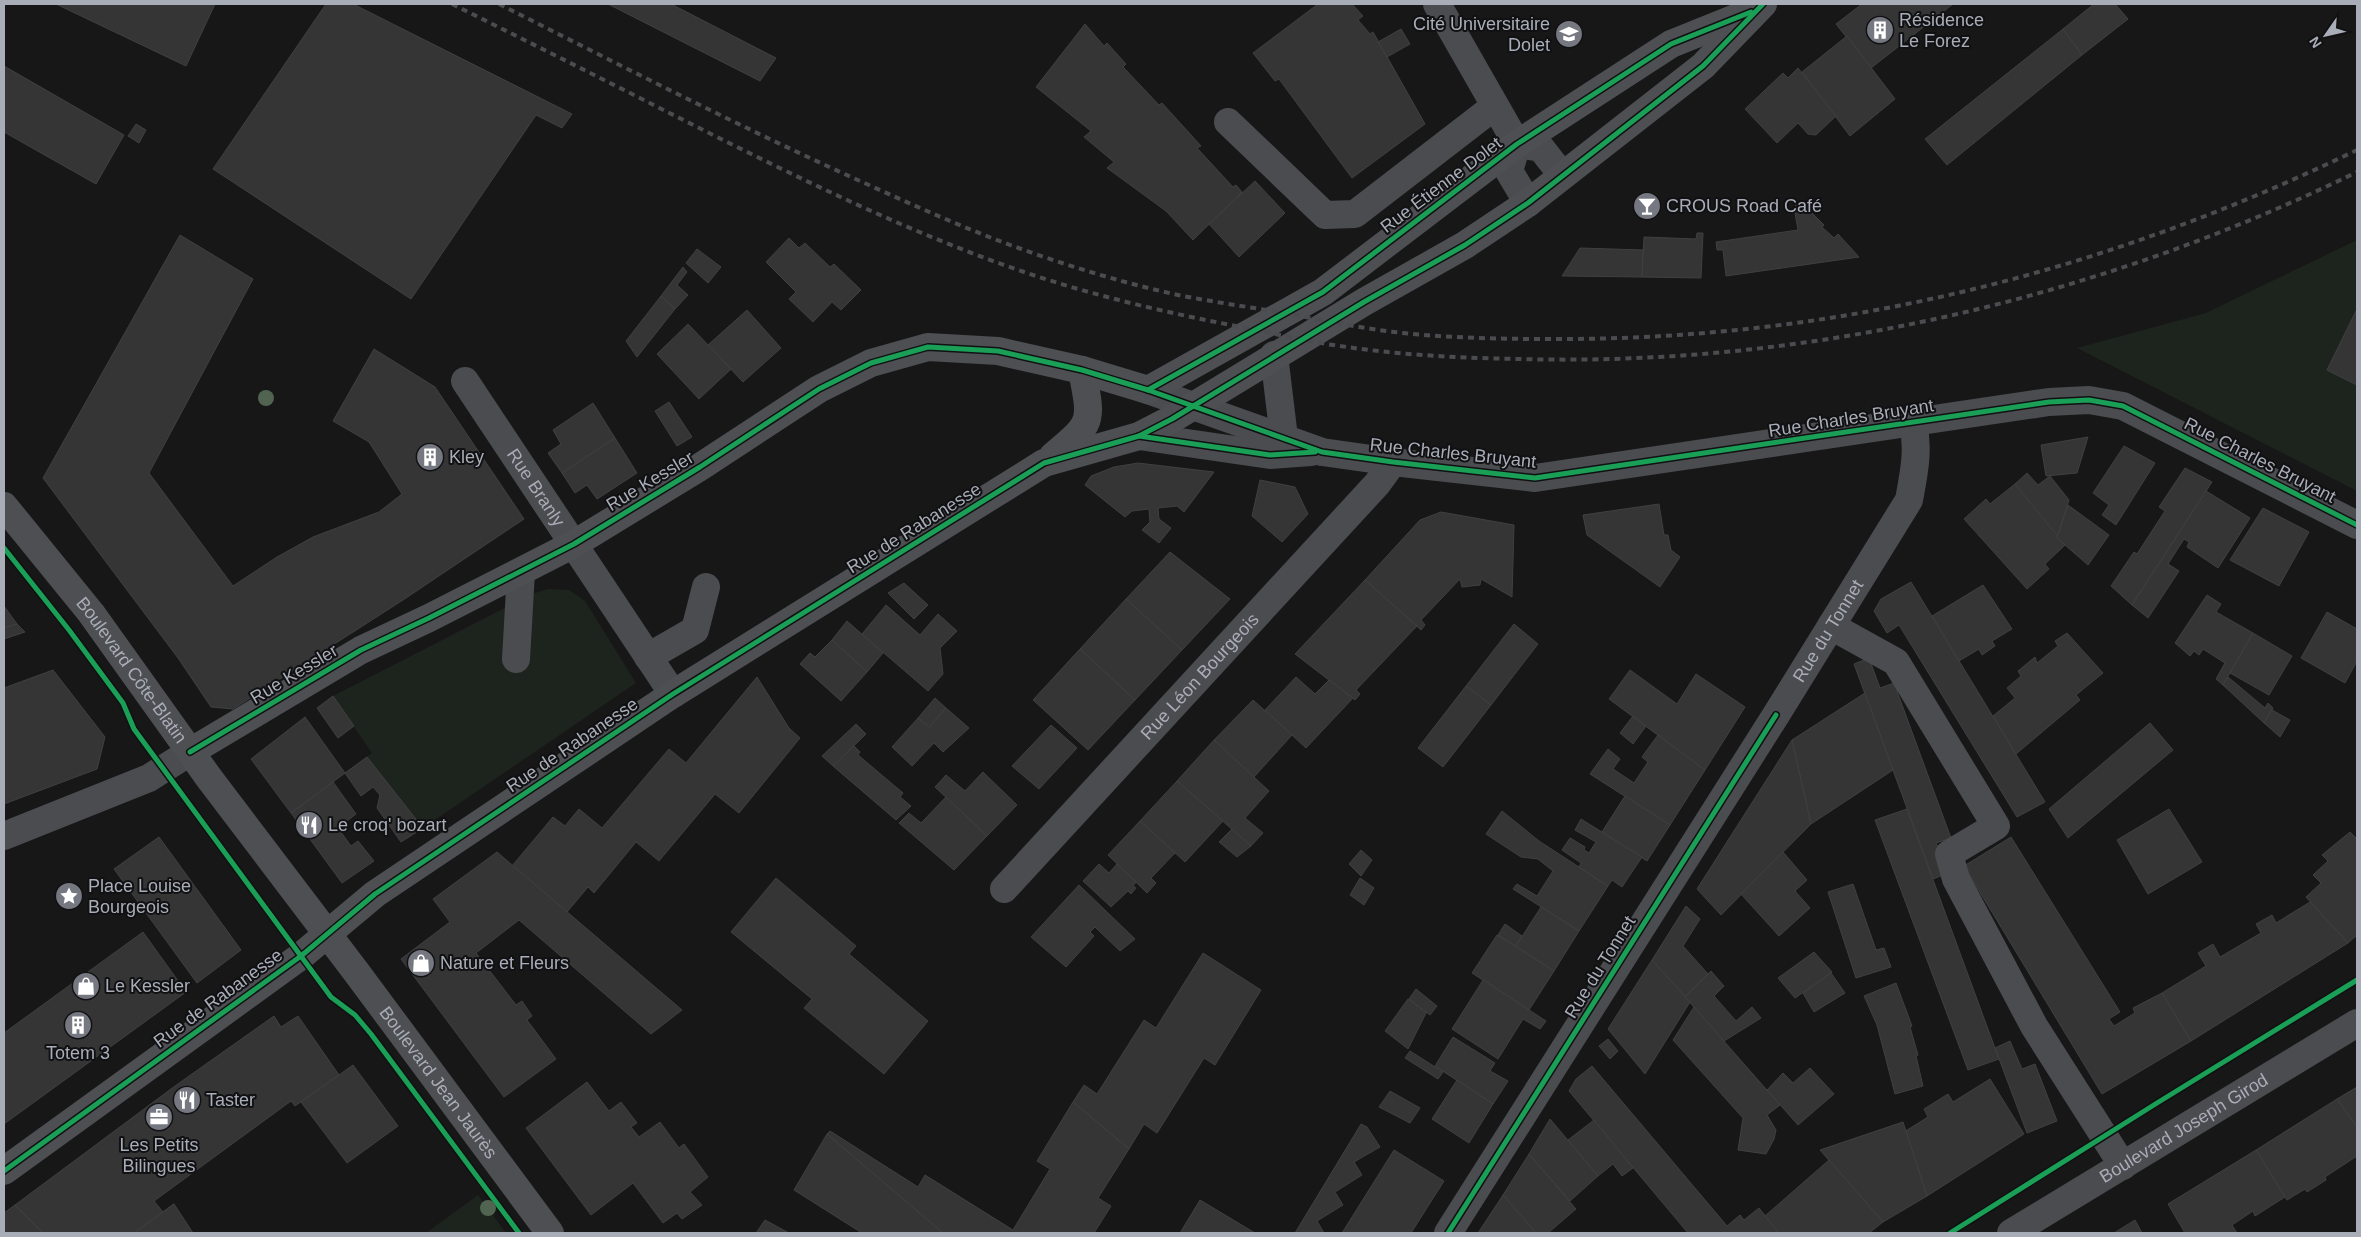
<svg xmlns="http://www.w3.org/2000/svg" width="2361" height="1237" font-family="Arial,sans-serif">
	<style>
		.green { fill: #1d241e }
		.building { fill: #353536; stroke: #3f4043 }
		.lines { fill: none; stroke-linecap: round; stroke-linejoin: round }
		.minor { stroke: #4b4c50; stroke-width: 28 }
		.major { stroke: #4d4f52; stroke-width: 28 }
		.rail { stroke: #4b4c4f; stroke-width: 4; stroke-dasharray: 6 5; stroke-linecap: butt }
		.cycleway-casing { stroke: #111113; stroke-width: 8 }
		.cycleway { stroke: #1a9f57; stroke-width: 5 }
		.tree { fill: #506451 }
		.labels { text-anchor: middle; stroke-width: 4; stroke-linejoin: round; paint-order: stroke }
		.poi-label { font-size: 18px; fill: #a8adb8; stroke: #111113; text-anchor: start }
		.street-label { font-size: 18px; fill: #a8adb8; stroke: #111113 }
	</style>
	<rect width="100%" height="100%" fill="#171717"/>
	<g class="green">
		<path d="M2357,240v251l-280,-143 129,-35z"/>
		<path d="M548,589l21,1 16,11 51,82 -213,145 -56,-71 5,-4 -39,-57 199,-102z"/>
		<path d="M478,1195l28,38h-80z"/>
	</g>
	<g class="building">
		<path d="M56,4h159l-29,62z"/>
		<path d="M326,4h27l219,110 -10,14 -26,-13 -125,184 -198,-130z"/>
		<path d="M608,4h63l105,54 -16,23z"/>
		<path d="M1318,4h34l11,12 -5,4 12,14 3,-2 52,92 -73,54 -73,-99 -4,2 -22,-28z"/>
		<path d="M1862,4h91l-82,64 -35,-44z"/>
		<path d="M2094,4h21l13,15 -46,36 -19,-26z"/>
		<path d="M1085,24l19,22 3,-3 19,21 -3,3 36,38 3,-2 39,43 -4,2 36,39 3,-2 6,7 -49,48 -27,-29 -59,-43 7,-6 -30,-25 7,-6 -55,-44z"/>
		<path d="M1401,29l9,15 -23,13 -9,-15z"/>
		<path d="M2063,29l19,26 -135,110 -22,-26z"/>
		<path d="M1847,36l48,63 -45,37 -48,-64z"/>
		<path d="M4,66l120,69 -28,49 -92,-52z"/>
		<path d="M1798,68l38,48 -20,19 -8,-1 -10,-11 -21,20 -32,-34 38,-36 5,5z"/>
		<path d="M136,124l10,6 -7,13 -11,-7z"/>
		<path d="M1255,181l30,32 -46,44 -30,-33z"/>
		<path d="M1800,201l24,24 -2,2 12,11 4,-4 21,23 -133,19 -3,-26h-6l-1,-8 82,-12 -4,-23z"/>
		<path d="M1697,233h6l-2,45 -59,-1 2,-40 52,2z"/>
		<path d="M180,235l73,44 -104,194 84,113 44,-29 36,-20 66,-25 23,-18 -33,-52 -36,-21 41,-72 61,38 89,132 -121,81 -170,109 -22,-2 -33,-49 -135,-180z"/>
		<path d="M789,238l10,10 6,-5 25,24 4,-3 27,26 -20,20 -9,-8 -19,20 -24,-23 7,-7 -30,-30z"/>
		<path d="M1580,248l63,2 -1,27 -80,-1z"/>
		<path d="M697,249l24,18 -13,16 -22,-20z"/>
		<path d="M683,267l4,5 -10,13 11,10 -13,14 -14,-13z"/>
		<path d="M661,296l14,13 -38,48 -11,-16z"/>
		<path d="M2357,309v76l-30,-15z"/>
		<path d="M747,310l34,38 -38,34 -35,-37z"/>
		<path d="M688,324l43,45 -32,30 -42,-45z"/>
		<path d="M669,402l23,35 -15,9 -22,-35z"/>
		<path d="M593,403l22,35 -53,35 -14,-20 13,-9 -8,-14z"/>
		<path d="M2088,437l-11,36 -31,3 -5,-31z"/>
		<path d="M615,438l22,35 -40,26 -10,-14 -12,8 -13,-20z"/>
		<path d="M2124,446l31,17 -39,62 -14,-10 7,-10 -16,-12z"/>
		<path d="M1138,463l76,9 -30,40 -7,-6 -19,2 1,11 12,9 -12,15 -17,-13 8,-8 -1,-13 -17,2 -7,6 -40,-32 6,-9 23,-9z"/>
		<path d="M2185,468l27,14 -80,123 -21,-19 23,-34 3,2 28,-43 -6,-4z"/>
		<path d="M2027,473l11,12 12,-9 19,24 -12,38 -42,-54z"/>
		<path d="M1260,480l35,7 13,27 -26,28 -30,-26z"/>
		<path d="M2015,484l50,61 -20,19 4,5 -22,20 -63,-70 22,-20 4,5z"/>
		<path d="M2206,491l44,27 -32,50 -31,-21 2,-5 -5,-3 -16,25 11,7 -31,47 -16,-13z"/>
		<path d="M1659,504l5,31h4l3,15 9,7 -20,30 -73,-52 -4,-20z"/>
		<path d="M2068,505l41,30 -21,30 -31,-27z"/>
		<path d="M2263,508l46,24 -30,54 -49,-26z"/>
		<path d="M1441,512l73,13 -2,72 -31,-18 -1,6 -18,2 -2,-8 -39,41 4,5 -4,5 -56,-50 55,-60z"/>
		<path d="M1170,552l60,47 -48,51 -56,-51z"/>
		<path d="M1365,580l52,46 -61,64 4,4 -5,6 -60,-46z"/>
		<path d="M1911,582l134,220 -28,15 -118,-192 -12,8 -13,-22 7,-12z"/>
		<path d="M904,583l24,22 -14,14 -26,-26z"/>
		<path d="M1983,585l29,44 -20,12 3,5 -13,9 -3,-6 -20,12 -27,-45z"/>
		<path d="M2207,595l14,9 -5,8 37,21 -30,52 -7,-6 9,-16 -22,-14 -4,6 -5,-4 -4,5 -15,-13z"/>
		<path d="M1126,599l56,51 -47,50 -55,-51z"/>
		<path d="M886,605l34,30 18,-21 19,17 -17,17 3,26 -15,17 -66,-57z"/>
		<path d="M4,606l13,18 -13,4z"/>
		<path d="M2327,612l30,17v32l-12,22 -44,-25z"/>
		<path d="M847,621l36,32 -16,19 -35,-32z"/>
		<path d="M17,624l8,8 -21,7v-11z"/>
		<path d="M1514,624l24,20 -47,61 -25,-19z"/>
		<path d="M2067,633l36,40 -27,22 4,5 -64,54 -23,-38 22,-18 -8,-10 14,-12 -3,-5 17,-14 2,6 21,-17 -3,-5z"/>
		<path d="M2253,633l39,23 -23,39 -39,-22z"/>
		<path d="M832,640l35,32 -26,29 -41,-37 10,-11 5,4z"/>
		<path d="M1080,649l55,51 -47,50 -55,-50z"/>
		<path d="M1869,658l11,30 14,-5 57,155 -15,5 12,30 -15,6 -79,-215z"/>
		<path d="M53,670l52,67 -8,32 -93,35v-116z"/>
		<path d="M1630,670l47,34 19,-30 49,33 -40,63 -96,-71z"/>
		<path d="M757,677l32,51 11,10 -61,75 -24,-19 -56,67 -23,-19 -42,51 -6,-6 -21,25 -55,-46 41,-49 12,9 14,-17 23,19 67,-79 17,14z"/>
		<path d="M1296,677l19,17 14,-14 24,18 -47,50 -41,-38z"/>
		<path d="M2228,677l37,31 3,-5 5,5 -9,15 -41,-38z"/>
		<path d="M1466,686l25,19 -48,62 -25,-19z"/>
		<path d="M1865,693l28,77 -82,54 -19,-84z"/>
		<path d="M333,696l21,30 -16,12 -21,-30z"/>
		<path d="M935,698l11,10 -17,19 -11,-9z"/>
		<path d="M1253,700l39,35 -38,42 -40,-37z"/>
		<path d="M946,708l23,20 -26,24 -9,-9 -22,23 -20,-19 26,-29 11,9z"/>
		<path d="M2272,710l18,10 -10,17 -16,-14z"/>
		<path d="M1633,716l13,10 -13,18 -13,-11z"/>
		<path d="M305,717l40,56 -54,40 -40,-54z"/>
		<path d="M2150,723l23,27 -105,88 -19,-29z"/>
		<path d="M856,724l10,10 -33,32 -11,-10z"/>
		<path d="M1051,725l26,23 -38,41 -27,-23z"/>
		<path d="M1658,735l47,35 -35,55 -80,-51 18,-25 12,10 -7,10 21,14 14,-21 -6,-5z"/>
		<path d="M1214,740l55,51 -24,27 18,15 -12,13 -74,-65z"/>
		<path d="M1792,740l19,84 -90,91 -24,-26z"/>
		<path d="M854,746l6,6 -2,3 45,38 -3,4 11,9 -15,14 -63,-54z"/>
		<path d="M367,757l56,71 -22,14 -24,-34 3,-13 -7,-8 -12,9 -16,-23z"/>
		<path d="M983,772l34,33 -30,31 -52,-49 11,-12 19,16z"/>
		<path d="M1177,781l46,40 -38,41 -45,-41z"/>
		<path d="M333,782l23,32 -18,14 13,18 7,-5 16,20 -32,22 -51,-70z"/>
		<path d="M1625,796l45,29 -23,36 -45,-29z"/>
		<path d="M946,797l41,39 -33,34 -55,-47 10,-10 12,10z"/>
		<path d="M1907,809l92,250 -31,11 -93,-250z"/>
		<path d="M2169,809l33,53 -54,32 -31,-54z"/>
		<path d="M1502,811l37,30 69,45 -29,45 -66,-42 4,-5 20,12 16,-25 -15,-12 -17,-2 -35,-23z"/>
		<path d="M1581,819l61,38 -20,30 -10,-7 -4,6 -29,-19 2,-4 -19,-13 8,-12 15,9 -1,3 5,3 7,-11 -21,-12z"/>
		<path d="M1140,821l35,32 -24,25 5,5 -9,10 -39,-38z"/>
		<path d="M1232,829l19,17 -14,11 -18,-15z"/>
		<path d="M2350,832l6,6 1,-1v98l-9,8 -42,-46 15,-14 -8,-8 15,-14 -6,-6z"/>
		<path d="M159,837l82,113 -44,33 -83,-114z"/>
		<path d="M2011,837l109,175 -11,7 5,7 21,-13 -2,-5 29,-15 29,48 -89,53 -138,-228z"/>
		<path d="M1361,850l11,10 -11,16 -12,-12z"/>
		<path d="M497,852l185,158 -31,24 -132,-114 -43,33 40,52 6,-4 10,15 -5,4 29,39 -52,38 -103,-138 49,-37 -17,-23z"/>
		<path d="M1783,852l24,28 -12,11 15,17 -31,28 -38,-42z"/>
		<path d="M1099,864l10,9 8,-9 19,18 -3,4 3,2 -5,6 -3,-3 -17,16 -28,-26z"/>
		<path d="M776,878l80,68 -7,8 79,67 -44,53 -80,-66 8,-9 -81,-67z"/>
		<path d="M1360,878l14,10 -10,17 -14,-10z"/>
		<path d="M1853,884l23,66 8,-2 7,19 -35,11 -28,-86z"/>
		<path d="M1079,885l56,54 -15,12 -25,-24 -5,5 4,4 -28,31 -35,-30z"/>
		<path d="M2310,902l38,41 -157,98 -29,-48 44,-27 -8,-13 15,-9 7,13 41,-24 -5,-9 16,-9 4,8z"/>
		<path d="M1686,906l14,13 -17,27 25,28 -23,23 -33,-37z"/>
		<path d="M1541,907l38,24 -25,40 -38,-25z"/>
		<path d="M1505,924l17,12 -6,10 -18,-11z"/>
		<path d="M143,932l43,60 -182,132v-91z"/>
		<path d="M1497,935l57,36 -25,39 -57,-37z"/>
		<path d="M1814,952l18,20 -37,26 -17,-20z"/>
		<path d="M1203,953l58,37 -46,75 -11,-7 -47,75 -13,-9 -15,25 -56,-47 11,-17 13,9 47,-74 12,8z"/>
		<path d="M1652,960l38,42 -45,72 -37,-45z"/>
		<path d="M1711,971l13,15 -10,10 22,25 16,-14 9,11 -37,23 -39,-44z"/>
		<path d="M1831,973l14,20 -31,19 -11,-19z"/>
		<path d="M1483,980l63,41 -6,8 -17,-10 -25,40 -46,-30z"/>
		<path d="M1896,983l16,43 -2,1 8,28 -2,1 7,30 -28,8 -18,-69 -13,-29z"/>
		<path d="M1416,989l21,17 -7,9 -21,-16z"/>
		<path d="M1408,999l18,14 -18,36 -23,-18z"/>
		<path d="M1694,1007l86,98 -13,10 9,15 -2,9 -8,15 -28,-4 5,-32 -70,-78z"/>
		<path d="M274,1016l7,11 17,-11 41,59 -44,31 -4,-5 -137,100 9,11 11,-8 -40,29h-91l-28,-28 160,-119z"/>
		<path d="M1453,1037l42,26 -5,8 18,10 -15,23 -58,-38z"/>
		<path d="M1608,1039l10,12 -8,8 -11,-13z"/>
		<path d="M2010,1041l12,28 13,-5 22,57 -30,12 -32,-85z"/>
		<path d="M1410,1051l33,21 -5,7 -33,-21z"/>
		<path d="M353,1065l45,61 -51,37 -46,-61z"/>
		<path d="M1592,1066l135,160 13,-11 4,5 15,-12 20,25h-91l-119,-142 7,-12z"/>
		<path d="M1810,1068l24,26 -36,31 -31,-35 16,-17 10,10z"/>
		<path d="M1990,1079l34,55 -97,62 -23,-64 24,-15 -4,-8 24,-15 5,8z"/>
		<path d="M1457,1080l36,24 -24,39 -37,-24z"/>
		<path d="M587,1082l22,29 12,-9 16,21 -6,4 8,10 21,-15 19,26 5,-4 24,33 -18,15 12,13 -20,14 -5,-6 -14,10 -30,-40 -42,32 -65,-87z"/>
		<path d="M2357,1087v40l-20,-28z"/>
		<path d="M1390,1091l30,17 -10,15 -31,-16z"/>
		<path d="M2337,1099l20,28v29l-32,21 1,3 -19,12 -2,-3 -18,11 -31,-50z"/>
		<path d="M1073,1102l56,47 -31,49 13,8 -17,27h-151l-116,-99 3,-3 88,56 7,-12 88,55 37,-61 -13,-8z"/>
		<path d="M1550,1119l48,57 -28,25 -41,-47z"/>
		<path d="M1594,1120l39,48 -11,8 -9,-12 -15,12 -30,-36z"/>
		<path d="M1903,1122l24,74 -44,26 -63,-72z"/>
		<path d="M1361,1124l6,3 13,20 -26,15 8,13 -27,17 8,13 -26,16 7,12h-29z"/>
		<path d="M827,1134l116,99h-81l-68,-43z"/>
		<path d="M1394,1150l50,31 -33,52h-69z"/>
		<path d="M2256,1150l29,47 -30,19 -2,-5 -21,14 5,8h-52l-17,-29z"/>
		<path d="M1529,1154l47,55 -28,24h-12l-33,-38z"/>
		<path d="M1829,1160l54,62 -14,11h-90l-14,-17z"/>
		<path d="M1503,1195l33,38h-58z"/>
		<path d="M1200,1200l55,33h-75z"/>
		<path d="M174,1204l19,29h-59z"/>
		<path d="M15,1205l28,28h-39v-20z"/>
		<path d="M765,1220l24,13h-33z"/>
		<path d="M2135,1220l7,13h-28z"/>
	</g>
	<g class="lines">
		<g class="minor">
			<path d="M1437,4l80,140 -8,27 19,32"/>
			<path d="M1228,122l97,93 30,-1 140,-108"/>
			<path d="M1517,144l24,4 21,27"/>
			<path d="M1274,355l10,83"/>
			<path id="s1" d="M465,381l208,313"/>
			<path d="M1148,390l174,62 71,10 142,16 514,-76 40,-2 34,6 234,119"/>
			<path d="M1139,436l131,19 41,-3"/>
			<path d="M1831,626l65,36 100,164 -47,28 7,25 78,147 89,140"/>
			<path d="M648,657l47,-27 11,-43"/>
			<path d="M516,659l5,-87"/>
			<path d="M4,836l145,-58 41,-26"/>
			<path id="s2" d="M1004,889l373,-405 16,-22"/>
			<path id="s3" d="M1448,1233l328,-518 133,-215c5,-27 10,-50 4,-78"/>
			<path id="s4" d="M2011,1233l346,-210"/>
		</g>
		<g class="major">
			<path d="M1053,456c41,-34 39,-34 29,-86"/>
			<path id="s5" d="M4,506l87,107 118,165 148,195 193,260"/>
			<path d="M190,752l171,-102 68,-32 145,-74 126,-77 119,-78 52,-26 57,-16 70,4 84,19 66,20 175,-98 194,-148 154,-100 77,-31"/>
			<path d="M4,1171l297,-215 74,-62 298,-200 371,-231 95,-27 33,-17 192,-117 101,-57 63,-42 175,-137 60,-62"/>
		</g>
		<g class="rail">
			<path d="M452,4c87,43 174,87 261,131 104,52 211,104 323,141 70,23 142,39 215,53 29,6 59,13 89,17 59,9 120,12 180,13 289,8 578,-61 837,-187"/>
			<path d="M499,4c119,60 239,122 361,177 51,23 101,46 153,65 55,20 113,38 170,50 32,6 64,11 97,16 35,7 70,14 106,19 55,7 111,8 167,8 284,1 549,-66 804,-189"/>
		</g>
		<g class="cycleway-casing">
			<g id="cycleway">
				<path d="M1148,390l175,-98 194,-148 154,-100 80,-32"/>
				<path d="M1139,436l131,19 45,-3"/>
				<path d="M4,548l65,82 54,73 11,26 197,268 24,18 16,19 148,199"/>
				<path d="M190,752l171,-102 68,-32 145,-74 126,-77 119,-78 52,-26 57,-16 70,4 84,19 66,20 174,62 71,10 142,16 514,-76 40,-2 34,6 234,119"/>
				<path d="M4,1171l297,-215 74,-62 298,-200 371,-231 95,-27 33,-17 192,-117 101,-57 63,-42 175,-137 60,-62"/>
				<path d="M1448,1233l328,-518"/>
				<path d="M1950,1233l207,-130 200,-123"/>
			</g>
		</g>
		<use href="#cycleway" class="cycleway"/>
	</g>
	<g class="tree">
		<circle cx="266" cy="398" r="8"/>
		<circle cx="488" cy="1208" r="8"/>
	</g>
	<defs>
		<g id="building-disc" transform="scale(1.4375)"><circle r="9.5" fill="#757880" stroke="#111113"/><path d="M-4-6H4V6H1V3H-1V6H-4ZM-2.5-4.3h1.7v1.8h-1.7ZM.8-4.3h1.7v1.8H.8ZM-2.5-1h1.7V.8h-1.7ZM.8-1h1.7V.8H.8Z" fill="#fff"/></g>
		<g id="university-disc" transform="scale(1.4375)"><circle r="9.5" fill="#757880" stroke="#111113"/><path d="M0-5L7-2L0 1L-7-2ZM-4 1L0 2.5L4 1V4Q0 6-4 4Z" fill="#fff"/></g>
		<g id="bar-disc" transform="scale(1.4375)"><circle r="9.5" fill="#757880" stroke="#111113"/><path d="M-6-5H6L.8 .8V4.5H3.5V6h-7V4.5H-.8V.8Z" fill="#fff"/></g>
		<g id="restaurant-disc" transform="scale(1.4375)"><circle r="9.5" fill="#757880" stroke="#111113"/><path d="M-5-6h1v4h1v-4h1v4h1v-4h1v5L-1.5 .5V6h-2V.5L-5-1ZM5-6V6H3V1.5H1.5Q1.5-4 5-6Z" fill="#fff"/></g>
		<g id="sight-disc" transform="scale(1.4375)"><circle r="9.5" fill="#757880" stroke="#111113"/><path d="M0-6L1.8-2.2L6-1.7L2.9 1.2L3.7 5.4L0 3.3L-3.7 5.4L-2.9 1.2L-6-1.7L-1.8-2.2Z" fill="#fff"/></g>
		<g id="shop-disc" transform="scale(1.4375)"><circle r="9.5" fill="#757880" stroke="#111113"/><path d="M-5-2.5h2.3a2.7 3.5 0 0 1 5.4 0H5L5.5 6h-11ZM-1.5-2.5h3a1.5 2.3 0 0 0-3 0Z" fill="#fff"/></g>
		<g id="office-disc" transform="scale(1.4375)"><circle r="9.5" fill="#757880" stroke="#111113"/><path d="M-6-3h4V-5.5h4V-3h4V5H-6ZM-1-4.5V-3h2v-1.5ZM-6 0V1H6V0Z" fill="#fff"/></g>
	</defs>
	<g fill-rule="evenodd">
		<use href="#building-disc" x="1880" y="30"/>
		<use href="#university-disc" x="1569" y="34"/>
		<use href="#bar-disc" x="1647" y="206"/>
		<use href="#building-disc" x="430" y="457"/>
		<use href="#restaurant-disc" x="309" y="825"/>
		<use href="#sight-disc" x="69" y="896"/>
		<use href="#shop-disc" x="421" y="963"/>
		<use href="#shop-disc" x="86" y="986"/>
		<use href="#building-disc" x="78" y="1025"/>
		<use href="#restaurant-disc" x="187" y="1100"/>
		<use href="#office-disc" x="159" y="1117"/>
	</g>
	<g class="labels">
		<g class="poi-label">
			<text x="1899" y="26">Résidence<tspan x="1899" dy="21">Le Forez</tspan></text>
			<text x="1550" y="30" text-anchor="end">Cité Universitaire<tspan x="1550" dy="21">Dolet</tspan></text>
			<text x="1666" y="212">CROUS Road Café</text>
			<text x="449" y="463">Kley</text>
			<text x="328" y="831">Le croq' bozart</text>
			<text x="88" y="892">Place Louise<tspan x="88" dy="21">Bourgeois</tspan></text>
			<text x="440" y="969">Nature et Fleurs</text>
			<text x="105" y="992">Le Kessler</text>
			<text x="78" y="1059" text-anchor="middle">Totem 3</text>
			<text x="206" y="1106">Taster</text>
			<text x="159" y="1151" text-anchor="middle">Les Petits<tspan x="159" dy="21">Bilingues</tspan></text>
		</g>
		<g class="street-label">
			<text transform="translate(1441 185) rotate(-37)" y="6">Rue Étienne Dolet</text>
			<text transform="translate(1851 418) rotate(-9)" y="6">Rue Charles Bruyant</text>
			<text transform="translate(1453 453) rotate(6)" y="6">Rue Charles Bruyant</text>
			<text transform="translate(2260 460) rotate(27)" y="6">Rue Charles Bruyant</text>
			<text transform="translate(650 481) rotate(-31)" y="6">Rue Kessler</text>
			<text dy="6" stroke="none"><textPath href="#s1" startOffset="128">Rue Branly</textPath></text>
			<text transform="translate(914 528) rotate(-32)" y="6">Rue de Rabanesse</text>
			<text dy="6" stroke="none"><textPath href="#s3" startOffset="712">Rue du Tonnet</textPath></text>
			<text dy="6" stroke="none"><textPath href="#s5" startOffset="208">Boulevard Côte-Blatin</textPath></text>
			<text transform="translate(294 674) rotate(-31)" y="6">Rue Kessler</text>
			<text dy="6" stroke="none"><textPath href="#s2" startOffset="289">Rue Léon Bourgeois</textPath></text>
			<text transform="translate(572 745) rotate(-34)" y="6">Rue de Rabanesse</text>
			<text transform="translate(1600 967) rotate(-58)" y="6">Rue du Tonnet</text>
			<text transform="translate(218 998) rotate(-36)" y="6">Rue de Rabanesse</text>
			<text dy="6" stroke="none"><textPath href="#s5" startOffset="722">Boulevard Jean Jaurès</textPath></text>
			<text dy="6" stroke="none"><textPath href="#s4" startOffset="202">Boulevard Joseph Girod</textPath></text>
		</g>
	</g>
	<rect width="2361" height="1237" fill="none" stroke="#a8adb8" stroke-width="10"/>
	<g transform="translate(2326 35) rotate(236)" stroke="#111113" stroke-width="4" paint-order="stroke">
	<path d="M0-4L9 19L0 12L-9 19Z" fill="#a8adb8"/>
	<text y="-8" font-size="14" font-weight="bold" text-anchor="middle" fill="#a8adb8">N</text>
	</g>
</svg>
